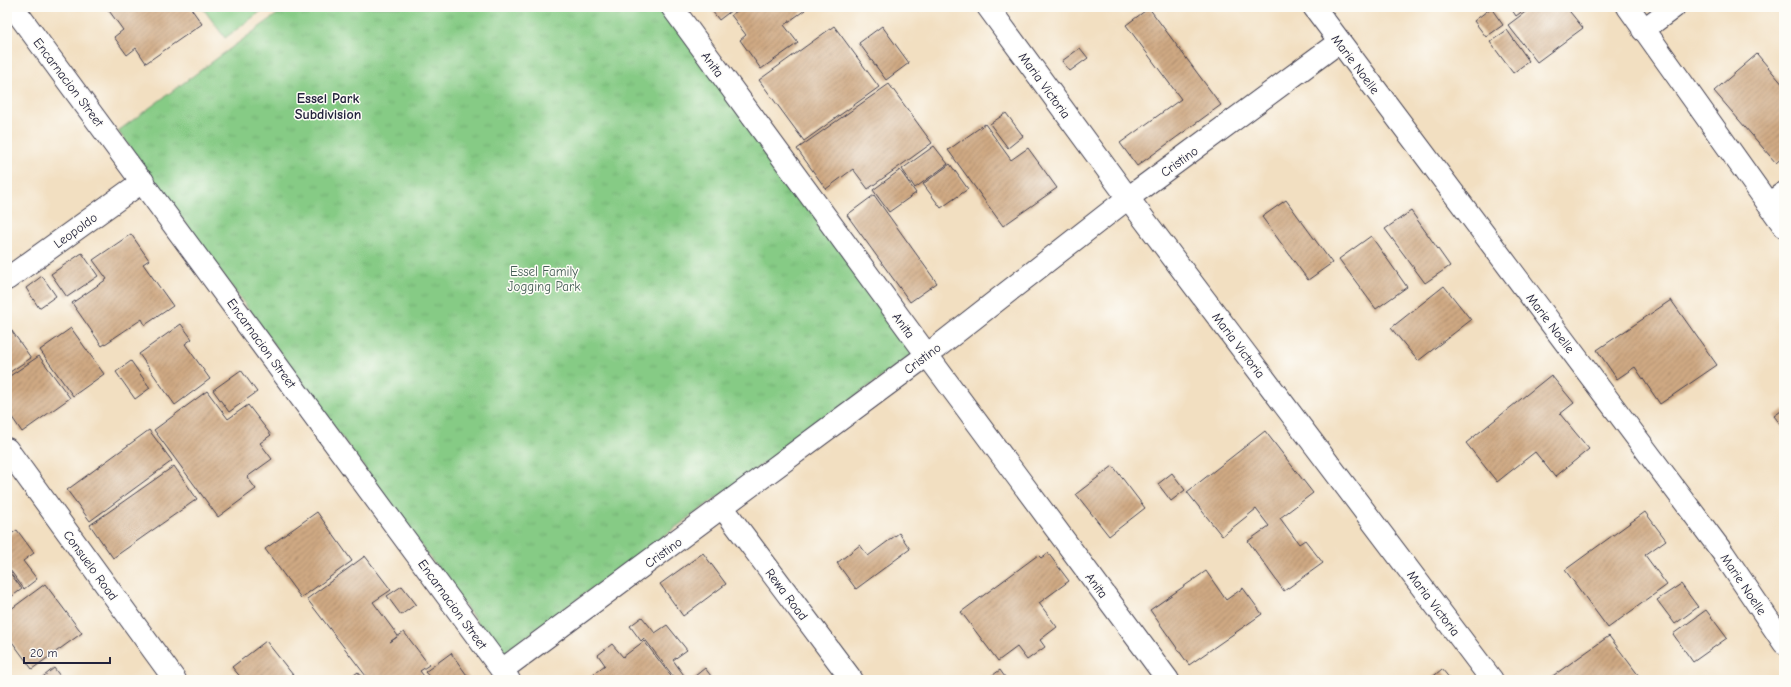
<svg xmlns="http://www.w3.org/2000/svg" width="1791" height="687" font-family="'Comic Neue',sans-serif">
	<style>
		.grass { fill: #86cb85; stroke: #547660 }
		.park { fill: url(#park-tufts); stroke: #547660 }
		.building { fill: url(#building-hatch) }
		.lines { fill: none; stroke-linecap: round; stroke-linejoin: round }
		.street-casing { stroke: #413e4f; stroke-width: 24 }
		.street { stroke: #fff; stroke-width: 22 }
		.labels { text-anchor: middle; stroke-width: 3; stroke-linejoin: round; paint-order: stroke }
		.street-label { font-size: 13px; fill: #22223b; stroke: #fdfcf7 }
		.park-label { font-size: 13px; fill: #455d55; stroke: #fdfcf7 }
		.neighbourhood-label { font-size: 14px; font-weight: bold; fill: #22223b; stroke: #fdfcf7 }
	</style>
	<defs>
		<pattern id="park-tufts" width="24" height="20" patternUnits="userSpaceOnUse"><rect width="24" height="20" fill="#86cb85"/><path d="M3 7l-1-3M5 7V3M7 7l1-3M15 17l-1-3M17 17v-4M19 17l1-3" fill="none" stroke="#73ae74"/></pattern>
		<pattern id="building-hatch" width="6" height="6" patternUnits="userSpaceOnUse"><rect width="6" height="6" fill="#cfa983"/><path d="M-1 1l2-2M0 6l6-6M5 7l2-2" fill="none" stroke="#a8896c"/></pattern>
	</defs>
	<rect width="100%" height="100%" fill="#fdfcf7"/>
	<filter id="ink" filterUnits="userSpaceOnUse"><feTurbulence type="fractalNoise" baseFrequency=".025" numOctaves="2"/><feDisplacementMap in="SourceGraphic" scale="8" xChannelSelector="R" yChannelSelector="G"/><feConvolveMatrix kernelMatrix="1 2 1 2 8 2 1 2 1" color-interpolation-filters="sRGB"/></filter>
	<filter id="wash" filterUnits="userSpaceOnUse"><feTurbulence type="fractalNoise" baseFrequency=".012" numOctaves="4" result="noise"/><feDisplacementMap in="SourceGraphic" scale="16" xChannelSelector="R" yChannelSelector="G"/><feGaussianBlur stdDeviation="0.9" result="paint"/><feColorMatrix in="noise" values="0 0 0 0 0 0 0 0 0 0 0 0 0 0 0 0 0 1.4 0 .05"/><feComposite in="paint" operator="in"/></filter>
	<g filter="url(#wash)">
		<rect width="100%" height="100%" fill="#f2dfc1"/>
		<path class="grass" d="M202,7h65l-42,31z"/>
		<path class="park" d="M287,7h377l252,345 -415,303 -383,-524z"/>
		<g id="blocks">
			<g class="building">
				<path d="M108,7h82l12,17 -56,39 -10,-15 -9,7 -13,-18 9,-7 -16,-22z"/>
				<path d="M709,7h27l-17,13z"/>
				<path d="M743,7h60l2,3 -21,15 14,18 -37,26 -21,-29 6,-5 -15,-20z"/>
				<path d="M1510,7h18l-12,9z"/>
				<path d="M1532,7h34l17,21 -46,34 -29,-37z"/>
				<path d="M1149,8l72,97 -84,61 -17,-23 61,-44 -55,-74z"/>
				<path d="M1491,8l12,17 -17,12 -12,-16z"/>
				<path d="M834,26l45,61 -75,54 -45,-61z"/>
				<path d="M882,26l27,37 -23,17 -27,-37z"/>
				<path d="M1507,30l22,31 -16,12 -23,-31z"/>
				<path d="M1080,48l8,10 -18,13 -8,-10z"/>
				<path d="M1757,54l27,32v70l-8,7 -62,-72z"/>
				<path d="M889,84l43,59 -64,46 -15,-20 -27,20 -29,-40z"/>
				<path d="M1006,113l17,23 -15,12 -18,-24z"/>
				<path d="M985,124l26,36 17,-12 29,40 -54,38 -55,-76z"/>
				<path d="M934,146l14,18 -33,24 -13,-19z"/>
				<path d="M950,164l18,25 -27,19 -18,-24z"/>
				<path d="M900,170l16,23 -27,19 -16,-22z"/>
				<path d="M874,195l63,88 -27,19 -63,-87z"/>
				<path d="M1286,200l46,63 -24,17 -46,-63z"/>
				<path d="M1411,211l39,55 -25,17 -40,-54z"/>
				<path d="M131,234l18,26 -6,4 30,42 -28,19 -3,-6 -40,27 -30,-43 35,-24 -14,-19z"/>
				<path d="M1371,236l36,51 -31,22 -37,-50z"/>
				<path d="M82,253l16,23 -31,21 -16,-23z"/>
				<path d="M42,276l14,20 -17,12 -13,-20z"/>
				<path d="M1444,286l27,34 -53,41 -27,-33z"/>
				<path d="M1671,300l46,65 -57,39 -25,-37 -18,12 -20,-29z"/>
				<path d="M7,324l24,34 -24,16z"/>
				<path d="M181,324l11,15 -7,5 25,35 -35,26 -36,-51z"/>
				<path d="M71,328l33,46 -31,22 -33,-46z"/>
				<path d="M39,356l31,42 -48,34 -15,-22v-32z"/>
				<path d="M131,361l19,27 -15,11 -19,-27z"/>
				<path d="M241,370l16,22 -28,20 -16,-22z"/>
				<path d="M1551,375l23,28 -14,11 29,35 -34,28 -20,-25 -38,30 -31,-39z"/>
				<path d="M207,391l21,28 20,-14 23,30 -11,8 12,16 -25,18 9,12 -38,28 -64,-87z"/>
				<path d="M1784,409v20l-10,-13z"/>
				<path d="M149,430l23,31 -82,60 -23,-31z"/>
				<path d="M1265,431l48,62 -33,25 19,26 6,-4 18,23 -39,28 -36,-50 21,-15 -13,-17 -34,27 -35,-44z"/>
				<path d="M174,466l23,33 -84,59 -23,-33z"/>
				<path d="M1113,466l32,42 -36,28 -33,-42z"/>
				<path d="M1172,473l13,17 -14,11 -13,-17z"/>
				<path d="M317,512l35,49 -51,37 -36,-49z"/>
				<path d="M1645,512l21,28 -21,15 22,30 -59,43 -43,-58z"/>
				<path d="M17,530l17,23 -11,8 14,18 -13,10 -17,-23v-29z"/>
				<path d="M899,533l11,16 -54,40 -19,-26 23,-18 8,11z"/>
				<path d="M703,553l23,31 -43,32 -23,-32z"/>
				<path d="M1048,553l21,28 -30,22 18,24 -17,13 5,7 -18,13 -10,-13 -19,14 -37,-49 77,-57 3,3z"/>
				<path d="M365,556l26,34 -18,12 25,34 -8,6 14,-10 25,33 -9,6 7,9h-58l-62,-81z"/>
				<path d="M7,569l15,20 -15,11z"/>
				<path d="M1206,571l20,29 17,-12 19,26 -73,51 -39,-55z"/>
				<path d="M45,584l37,49 -50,36 -25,-34v-23z"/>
				<path d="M1681,584l17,23 -23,17 -18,-24z"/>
				<path d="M402,586l14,18 -15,11 -14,-19z"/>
				<path d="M1706,610l21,28 -34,24 -20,-28z"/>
				<path d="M642,617l13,16 12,-8 20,25 -14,10 13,18 -3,2h-7l-32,-42 -3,3 -11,-15z"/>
				<path d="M1609,636l33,44h-95z"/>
				<path d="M266,641l27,34 -6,5h-44l-11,-13z"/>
				<path d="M644,641l30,39h-88l19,-15 -7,-10 14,-11 11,13z"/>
				<path d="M451,653l18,25 -2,2h-35l-7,-8z"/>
				<path d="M54,668l9,12h-24z"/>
				<path d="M705,668l6,8 -5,4h-16z"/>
				<path d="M1442,669l9,11h-22z"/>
				<path d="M1000,670l7,10h-21z"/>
				<path d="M358,672l6,8h-17z"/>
			</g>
		</g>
	</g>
	<g filter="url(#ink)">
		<use href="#blocks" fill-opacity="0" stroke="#413e4f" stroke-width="1"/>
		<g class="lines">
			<g class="street-casing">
				<g id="street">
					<path d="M13,7l496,673"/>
					<path d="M672,7l255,348 241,325"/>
					<path d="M988,7l140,191 364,482"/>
					<path d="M1314,7l409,546 61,90"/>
					<path d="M1628,7l156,219"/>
					<path d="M1643,30l31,-23"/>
					<path d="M1768,204l16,-11"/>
					<path d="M7,279l136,-98"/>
					<path d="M7,449l168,231"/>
					<path d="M723,508l129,172"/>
					<path d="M502,670l425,-315 201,-157 211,-156"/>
				</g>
			</g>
			<use href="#street" class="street"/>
		</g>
	</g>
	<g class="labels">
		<g class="street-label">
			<text transform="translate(713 64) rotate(54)" y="5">Anita</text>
			<text transform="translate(1356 64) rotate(53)" y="5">Marie Noelle</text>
			<text transform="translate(69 82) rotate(53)" y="5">Encarnacion Street</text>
			<text transform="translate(1045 85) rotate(54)" y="5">Maria Victoria</text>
			<text transform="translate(1179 161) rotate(-36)" y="5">Cristino</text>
			<text transform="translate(75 230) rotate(-36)" y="5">Leopoldo</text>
			<text transform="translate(1551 323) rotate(53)" y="5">Marie Noelle</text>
			<text transform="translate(904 325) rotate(54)" y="5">Anita</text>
			<text transform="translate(262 343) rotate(54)" y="5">Encarnacion Street</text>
			<text transform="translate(1239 345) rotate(53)" y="5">Maria Victoria</text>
			<text transform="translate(922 358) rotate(-37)" y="5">Cristino</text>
			<text transform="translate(663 552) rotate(-36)" y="5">Cristino</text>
			<text transform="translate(91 565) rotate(54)" y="5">Consuelo Road</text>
			<text transform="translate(1744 584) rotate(56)" y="5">Marie Noelle</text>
			<text transform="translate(1097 585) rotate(53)" y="5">Anita</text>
			<text transform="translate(787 594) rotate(53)" y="5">Rewa Road</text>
			<text transform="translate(1434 603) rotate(53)" y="5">Maria Victoria</text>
			<text transform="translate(453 604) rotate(54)" y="5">Encarnacion Street</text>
		</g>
		<g class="park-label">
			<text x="544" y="276">Essel Family<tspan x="544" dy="15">Jogging Park</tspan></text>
		</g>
		<g class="neighbourhood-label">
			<text x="328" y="103">Essel Park<tspan x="328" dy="16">Subdivision</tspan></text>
		</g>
	</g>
	<rect width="1791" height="687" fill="none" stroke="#fdfcf7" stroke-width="24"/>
	<path d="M24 657v6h86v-6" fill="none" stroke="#22223b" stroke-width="2"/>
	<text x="30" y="657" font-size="12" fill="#22223b" stroke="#fdfcf7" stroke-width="3" paint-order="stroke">20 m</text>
</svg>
